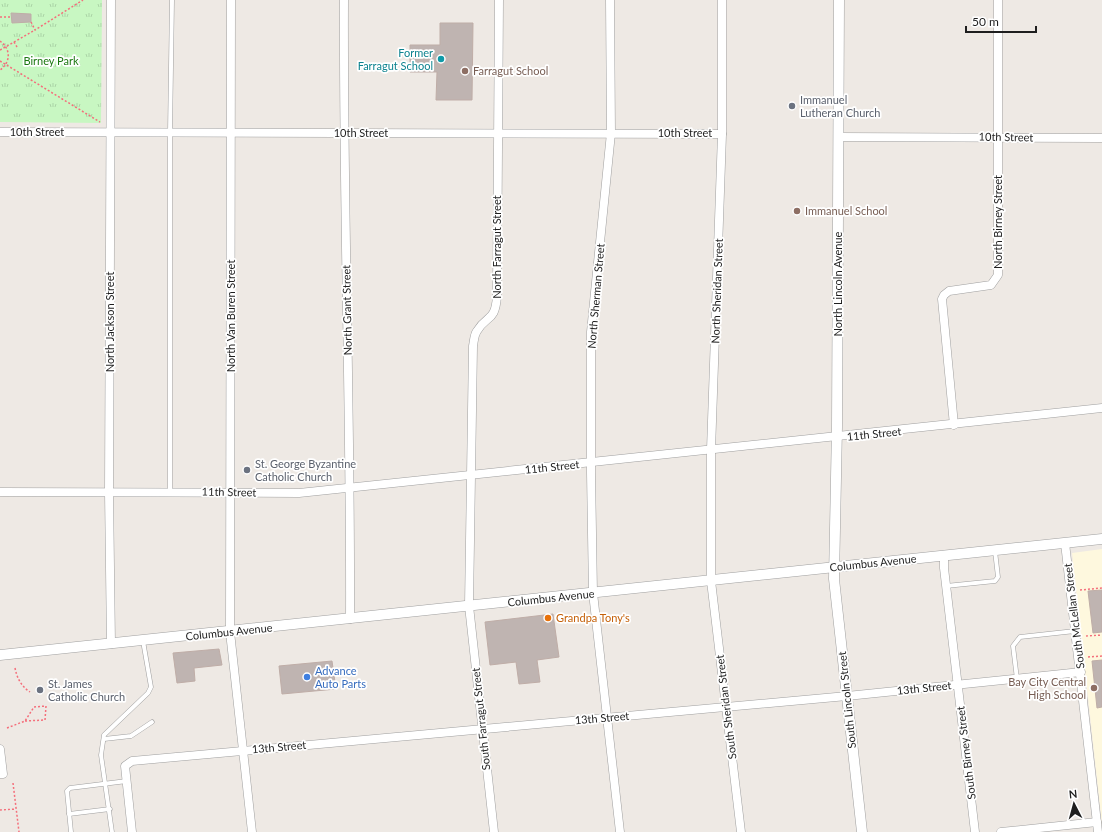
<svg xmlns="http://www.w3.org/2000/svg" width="1102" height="832" font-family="Lato,sans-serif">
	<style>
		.education { fill: #fef8de }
		.park { fill: url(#park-tufts) }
		.building { fill: #bfb4b1; stroke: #bfada7 }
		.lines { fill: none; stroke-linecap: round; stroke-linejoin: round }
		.service-casing { stroke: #9f9f9f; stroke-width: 5 }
		.minor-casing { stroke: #9f9f9f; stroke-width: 9 }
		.tertiary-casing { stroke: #9f9f9f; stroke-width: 11 }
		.path { stroke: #f46f7b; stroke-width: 1.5; stroke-dasharray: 2 2; stroke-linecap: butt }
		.service { stroke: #fff; stroke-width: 4 }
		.minor { stroke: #fff; stroke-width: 8 }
		.tertiary { stroke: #fff; stroke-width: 10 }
		.culture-dot { fill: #0f9aa8; stroke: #fff; stroke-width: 1.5 }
		.education-dot { fill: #8d6e63; stroke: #fff; stroke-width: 1.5 }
		.worship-dot { fill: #6b7280; stroke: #fff; stroke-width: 1.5 }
		.food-dot { fill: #e8710a; stroke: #fff; stroke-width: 1.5 }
		.shop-dot { fill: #3f7fe0; stroke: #fff; stroke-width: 1.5 }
		.labels { text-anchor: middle; stroke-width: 3.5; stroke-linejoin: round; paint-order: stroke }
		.culture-label { font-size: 11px; fill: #0d838f; stroke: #fff; text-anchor: end }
		.park-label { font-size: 11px; fill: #1b7810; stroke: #fff }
		.education-label { font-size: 11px; fill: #785e54; stroke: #fff; text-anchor: start }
		.worship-label { font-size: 11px; fill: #5b616d; stroke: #fff; text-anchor: start }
		.street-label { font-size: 11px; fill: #1e1e1e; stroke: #fff }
		.food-label { font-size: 11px; fill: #c56008; stroke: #fff; text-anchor: start }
		.shop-label { font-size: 11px; fill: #366cbe; stroke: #fff; text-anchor: start }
	</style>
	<defs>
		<pattern id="park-tufts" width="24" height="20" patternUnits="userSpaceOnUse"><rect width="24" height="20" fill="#c8f7c2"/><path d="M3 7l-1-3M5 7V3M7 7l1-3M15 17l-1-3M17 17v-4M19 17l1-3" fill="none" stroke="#abd3a6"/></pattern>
	</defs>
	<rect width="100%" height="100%" fill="#eee9e4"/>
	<path class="education" d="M1102,549v275l-30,-271z"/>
	<path class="park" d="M0,0h102l-1,123 -101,-1z"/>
	<g class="building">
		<path d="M11,13l20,1v8l-19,1z"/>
		<path d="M440,23h33l-1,77h-36l1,-28h-27v-27h30z"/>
		<path d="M1102,590v42l-9,1 -5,-42z"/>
		<path d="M553,614l6,43 -22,3 3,22 -21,2 -3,-22 -26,3 -5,-43z"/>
		<path d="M219,649l3,16 -28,3 1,13 -18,2 -4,-30z"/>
		<path d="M1102,660v47l-5,1 -5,-47z"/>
		<path d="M332,661l4,28 -54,5 -3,-28z"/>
	</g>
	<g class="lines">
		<g class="service-casing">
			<g id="service">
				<path d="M170,492v-359l2,-133"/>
				<path d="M946,586l49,-5 3,-4 -3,-26"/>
				<path d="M1017,679l-4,-33 7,-9 55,-6"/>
				<path d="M104,739l27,-3 21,-14"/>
				<path d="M69,814l41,-5"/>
				<path d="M71,832l-4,-41 3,-3 57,-7"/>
				<path d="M112,832l-11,-77 3,-20 44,-42 3,-6 -8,-46"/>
			</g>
		</g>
		<g class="minor-casing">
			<g id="minor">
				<path d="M231,0l-1,632 22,200"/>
				<path d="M344,0c-1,206 7,413 6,619"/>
				<path d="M610,0l1,133 -20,199v141l2,120 27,239"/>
				<path d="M722,0v134l-11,316v131l30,251"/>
				<path d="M0,132l722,2"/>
				<path d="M838,137l264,1"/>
				<path d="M954,425l-12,-126 2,-4 5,-4 42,-6 7,-10v-275"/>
				<path d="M0,492l299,1 803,-85"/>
				<path d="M1065,543l33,289"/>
				<path d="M944,555v13l31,264"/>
				<path d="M111,644l-2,-152 2,-492"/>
				<path d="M0,749l3,25h-3"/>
				<path d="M132,832l-7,-66 7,-5 715,-65 234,-24"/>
				<path d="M494,832l-25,-226 4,-260c1,-5 1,-11 4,-15 10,-17 18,-8 20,-35l2,-296"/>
				<path d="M1001,832l96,-10"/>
			</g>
		</g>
		<g class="tertiary-casing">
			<g id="tertiary">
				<path d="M839,0l-2,427 -3,152 28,253"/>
				<path d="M0,655l1102,-116"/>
			</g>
		</g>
		<g class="path">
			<path d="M0,17h12"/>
			<path d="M31,22l4,8 48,-30"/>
			<path d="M0,41c11,8 11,21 0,29"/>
			<path d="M14,42l3,5"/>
			<path d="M0,50l35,-20"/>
			<path d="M0,61l100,61"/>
			<path d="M1080,590l22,-2"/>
			<path d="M1086,636l16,-1"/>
			<path d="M1088,657l14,-1"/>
			<path d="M15,668c2,10 6,18 15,24"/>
			<path d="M7,728l18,-7 9,-14 12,-1 -1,14 -20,1"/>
			<path d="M13,783l6,49"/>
			<path d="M0,810l16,-1"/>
		</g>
		<use href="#service" class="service"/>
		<use href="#minor" class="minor"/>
		<use href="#tertiary" class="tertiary"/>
	</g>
	<circle class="culture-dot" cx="441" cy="59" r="4"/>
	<g class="education-dot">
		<circle cx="465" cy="71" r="4"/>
		<circle cx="797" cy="211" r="4"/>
		<circle cx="1094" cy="688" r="4"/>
	</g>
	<g class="worship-dot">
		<circle cx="792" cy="106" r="4"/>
		<circle cx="247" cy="470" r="4"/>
		<circle cx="40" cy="690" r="4"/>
	</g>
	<circle class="food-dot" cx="548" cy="618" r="4"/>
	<circle class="shop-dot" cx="307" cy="677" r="4"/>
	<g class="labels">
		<g class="culture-label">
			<text x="433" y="57">Former<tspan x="433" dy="13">Farragut School</tspan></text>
		</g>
		<g class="park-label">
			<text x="51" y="65">Birney Park</text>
		</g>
		<g class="education-label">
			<text x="473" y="75">Farragut School</text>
			<text x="805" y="215">Immanuel School</text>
			<text x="1086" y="686" text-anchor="end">Bay City Central<tspan x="1086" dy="13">High School</tspan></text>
		</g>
		<g class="worship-label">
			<text x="800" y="104">Immanuel<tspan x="800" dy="13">Lutheran Church</tspan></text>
			<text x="255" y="468">St. George Byzantine<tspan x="255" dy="13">Catholic Church</tspan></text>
			<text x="48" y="688">St. James<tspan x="48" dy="13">Catholic Church</tspan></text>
		</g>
		<g class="street-label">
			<text x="37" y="136">10th Street</text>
			<text x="361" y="137">10th Street</text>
			<text x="685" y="137">10th Street</text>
			<text transform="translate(1006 137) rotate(1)" y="4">10th Street</text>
			<text transform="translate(998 222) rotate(-90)" y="4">North Birney Street</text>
			<text transform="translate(497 247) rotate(-90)" y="4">North Farragut Street</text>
			<text transform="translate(838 284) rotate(-90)" y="4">North Lincoln Avenue</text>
			<text transform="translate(717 291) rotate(-88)" y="4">North Sheridan Street</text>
			<text transform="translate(596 296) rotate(-85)" y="4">North Sherman Street</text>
			<text transform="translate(347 310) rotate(-91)" y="4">North Grant Street</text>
			<text transform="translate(231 316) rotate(-90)" y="4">North Van Buren Street</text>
			<text transform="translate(110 322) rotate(-90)" y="4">North Jackson Street</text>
			<text transform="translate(874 434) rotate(-6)" y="4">11th Street</text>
			<text transform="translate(552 467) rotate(-6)" y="4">11th Street</text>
			<text transform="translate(229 492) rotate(1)" y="4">11th Street</text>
			<text transform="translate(873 563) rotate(-6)" y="4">Columbus Avenue</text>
			<text transform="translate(551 598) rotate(-6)" y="4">Columbus Avenue</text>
			<text transform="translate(1074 616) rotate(-97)" y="4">South McLellan Street</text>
			<text transform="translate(229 632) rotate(-6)" y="4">Columbus Avenue</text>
			<text transform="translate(924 688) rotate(-6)" y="4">13th Street</text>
			<text transform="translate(847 700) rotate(-96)" y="4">South Lincoln Street</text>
			<text transform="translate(726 707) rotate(-97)" y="4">South Sheridan Street</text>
			<text transform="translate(602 718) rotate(-5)" y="4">13th Street</text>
			<text transform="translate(481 719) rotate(-96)" y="4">South Farragut Street</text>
			<text transform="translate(279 747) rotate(-5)" y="4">13th Street</text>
			<text transform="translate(966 753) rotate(-97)" y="4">South Birney Street</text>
		</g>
		<g class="food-label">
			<text x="556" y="622">Grandpa Tony's</text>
		</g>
		<g class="shop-label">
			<text x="315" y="675">Advance<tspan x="315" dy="13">Auto Parts</tspan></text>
		</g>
	</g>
	<g transform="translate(1074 804) rotate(354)" stroke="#ffffff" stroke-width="3" paint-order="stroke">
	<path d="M0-3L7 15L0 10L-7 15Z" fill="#1e1e1e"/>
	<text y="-6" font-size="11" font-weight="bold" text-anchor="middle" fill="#1e1e1e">N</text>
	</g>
	<path d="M966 26v6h70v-6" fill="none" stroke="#1e1e1e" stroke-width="2"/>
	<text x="972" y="26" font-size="12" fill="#1e1e1e" stroke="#ffffff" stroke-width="3" paint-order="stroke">50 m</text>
</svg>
